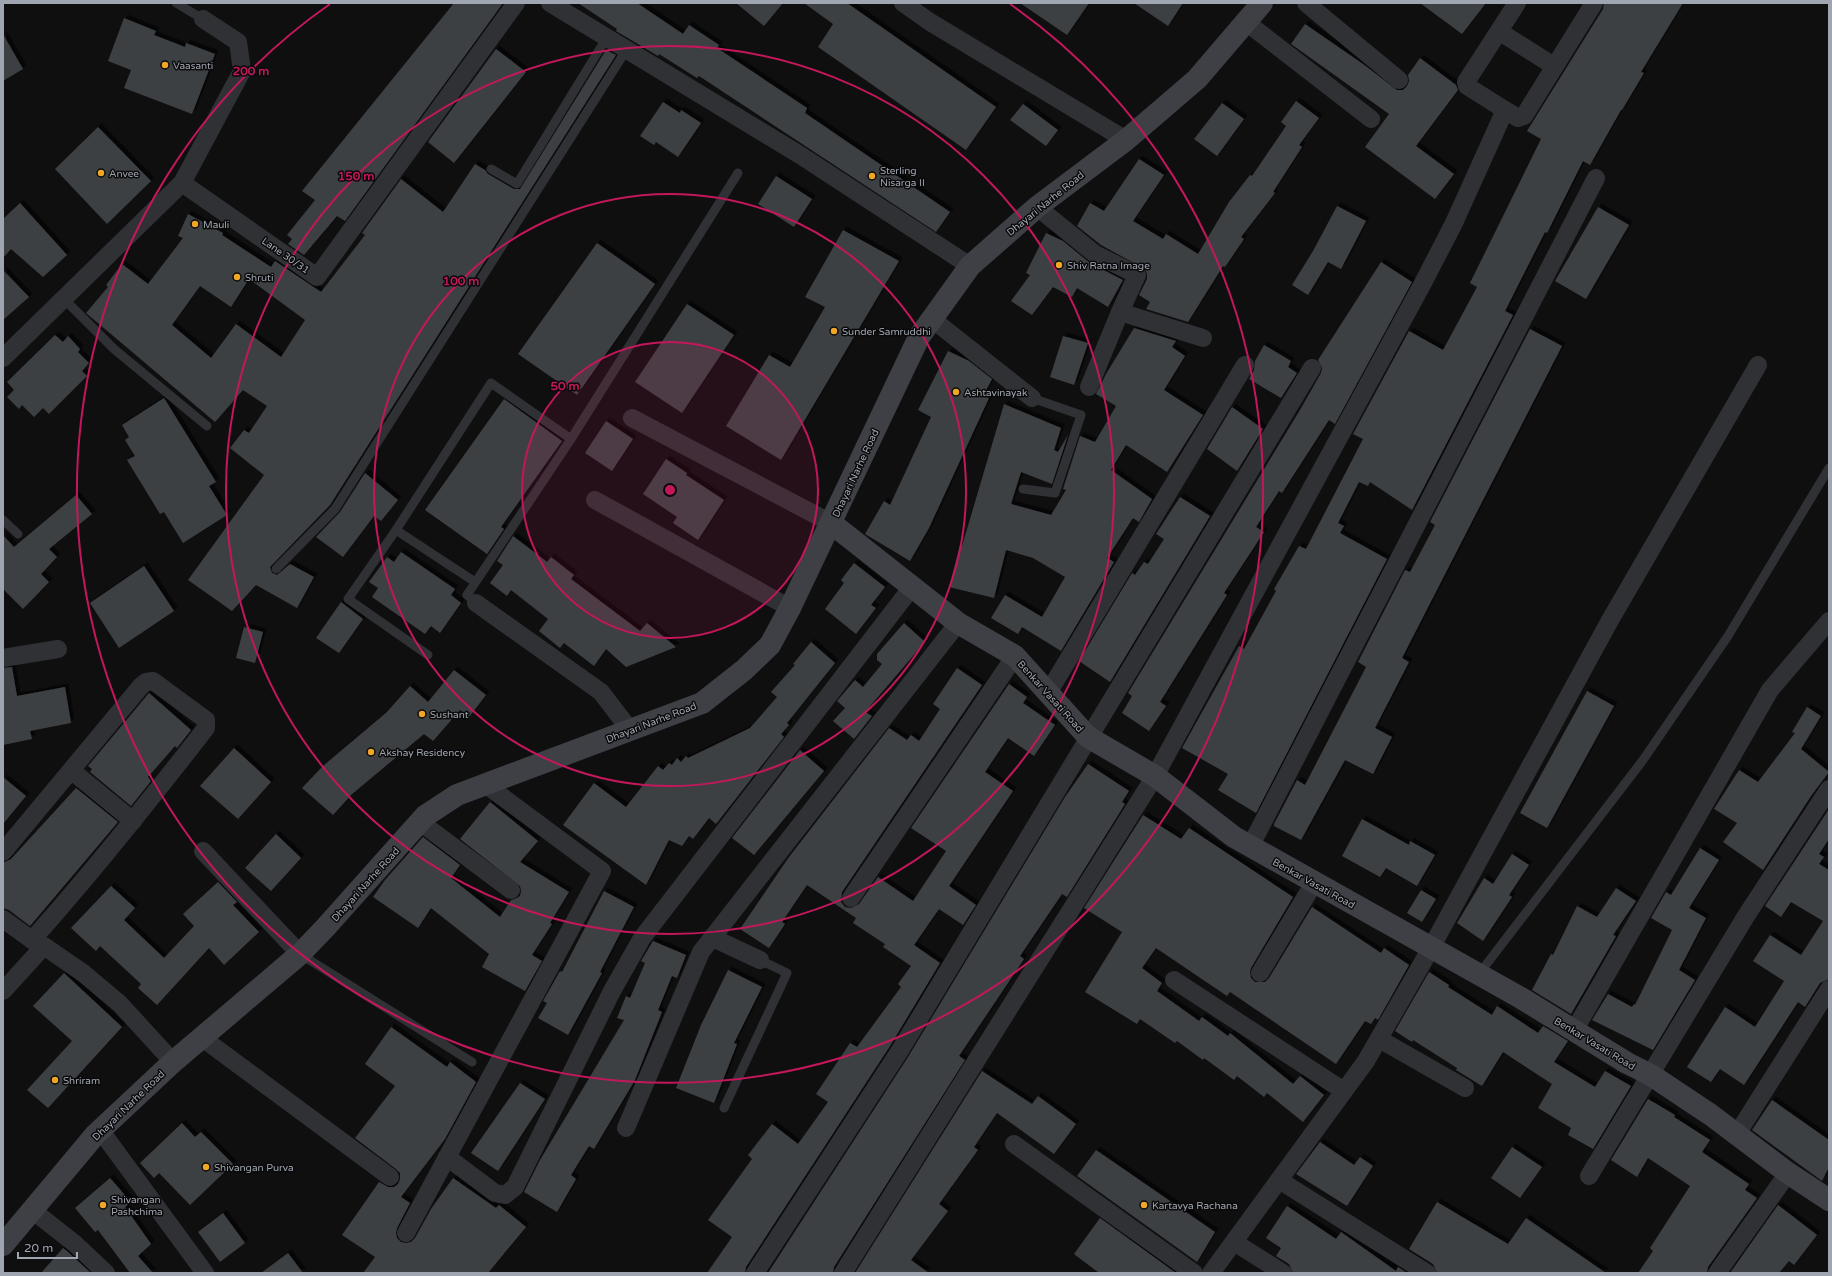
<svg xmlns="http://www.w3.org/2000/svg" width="1832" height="1276" font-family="'Varela Round',sans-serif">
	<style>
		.building { fill: #3e3f43; fill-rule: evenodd; filter: url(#shadow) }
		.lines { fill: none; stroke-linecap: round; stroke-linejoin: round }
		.lane { stroke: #303135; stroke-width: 9 }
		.street { stroke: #303135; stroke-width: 18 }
		.secondary { stroke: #3e4045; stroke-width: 22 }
		.ring { fill: none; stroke: #c2185b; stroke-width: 2 }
		.poi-dot { fill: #f0a627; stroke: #0a0a0b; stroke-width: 1.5 }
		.labels { text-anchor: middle; stroke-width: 3; stroke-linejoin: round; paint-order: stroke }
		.poi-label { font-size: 10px; fill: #a0a6b1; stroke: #0a0a0b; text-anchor: start }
		.street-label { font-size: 10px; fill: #a0a6b1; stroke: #0a0a0b }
		.centre { fill: #c2185b; stroke: #0a0a0b; stroke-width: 2 }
		.ring-label { font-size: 12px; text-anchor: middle; font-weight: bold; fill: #c2185b; stroke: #0a0a0b; stroke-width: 3; stroke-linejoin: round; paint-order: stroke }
	</style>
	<defs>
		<filter id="shadow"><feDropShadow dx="3.5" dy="-3.5" stdDeviation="0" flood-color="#0009"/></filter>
	</defs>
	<rect width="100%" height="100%" fill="#0f0f10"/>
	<g class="building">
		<path d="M454,3h49l-158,218 -8,-5 -33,39 -16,-11 4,-5 -5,-4 28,-35 -13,-9z"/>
		<path d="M578,3h59l46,31 6,-9 30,20 -2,3 90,60 -2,5 145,99 -14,20 -237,-156 -2,2 -38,-24 -1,2 -42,-25 1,-2z"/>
		<path d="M736,3h47l-19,23z"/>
		<path d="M804,3h43l149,104 -30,43 -148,-103 15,-23z"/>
		<path d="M1020,3h69l-22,32z"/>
		<path d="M1134,3h49l-15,23z"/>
		<path d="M1420,3h66l-24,31z"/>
		<path d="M1604,3h79l-42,69 3,1 -22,37h-1l-31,55 -7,-4 -36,72 -2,-1 -40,79 8,4 -101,195 -42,-28 -2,4 -9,-4 -21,41 6,3 -4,7 47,26 -131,254 -38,-23 10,-16 -46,-26 57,-102 5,3 32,-58 -2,-2 25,-43 7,3 57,-110 -10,-5 56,-103 34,19 34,-63 -7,-4 71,-144 -14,-8 76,-122z"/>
		<path d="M124,18l32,13 -2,4 31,12 1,-4 29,11 -23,60 -68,-26 7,-18 -23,-9z"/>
		<path d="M1305,24l58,40 34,26h6l4,-4 2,-5 -1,-6 12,-17 36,27 2,5 -42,56 38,28 -19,25 -70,-52 24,-33 -98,-70z"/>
		<path d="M3,34l20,35 -20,12z"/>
		<path d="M496,49l30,23 -72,91 -26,-21z"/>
		<path d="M606,50l10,5 -286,450 -60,62 2,6 5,2 13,-11 24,13 -17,31 -41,-23 -24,26 -44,-31 76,-105 -34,-27 14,-18 5,3 18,-27 -24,-16 -28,32 -129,-109 22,-26 -2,-2 16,-21 26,20 35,-46 -5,-2 10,-22 35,19 -1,2 49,32 4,-6 46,31 44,-57 -3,-2 39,-54 42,33 32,-48 10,6 3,4 26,15h6zM249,279l56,41 -24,37 -45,-33 -25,34 -39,-33 28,-39 31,21z"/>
		<path d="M1296,101l23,17 -20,27 3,2 -29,45 2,1 -34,44 3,2 -19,28 -2,-1 -35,56 -42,-13 4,-7 -11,-7 8,-16v-5l-2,-5 -44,-24 -24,-19 13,-23 14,8 35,-52 25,16 -31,46 30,18 3,-5 32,20 31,-52 21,-27 2,1 34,-50 -5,-4z"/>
		<path d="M663,102l17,11 1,-3 20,13 -23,34 -22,-15 -2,3 -14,-9z"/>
		<path d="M1222,103l22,16 -27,37 -23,-17z"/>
		<path d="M1023,104l35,26 -12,16 -36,-26z"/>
		<path d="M98,127l53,54 -44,43 -52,-55z"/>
		<path d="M776,176l36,23 -18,28 -36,-23z"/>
		<path d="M20,203l47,52 -24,22 -32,-28 -8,9v-39z"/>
		<path d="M1337,206l29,15 -25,48 -13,-7 -20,33 -16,-10 21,-34z"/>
		<path d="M1598,207l31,18 -43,74 -31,-18z"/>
		<path d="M843,230l56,31 -118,199 -55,-34 43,-71 21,12 35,-60 -20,-10z"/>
		<path d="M1046,233l17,8 27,22 33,17 -15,27 -31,-19 -5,9 -19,-10 -21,28 -21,-14 19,-26 -4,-2z"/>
		<path d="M597,243l58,41 -78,111 -59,-41z"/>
		<path d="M1381,262l31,20 -77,142 -6,-4 -47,73 -3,-2 -23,36 8,5 -40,61 3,2 -67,107 6,4 -17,25 -27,-18 10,-17 -4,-3 172,-283 21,-37 1,-5 -4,-8z"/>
		<path d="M3,270l26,27 -26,23z"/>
		<path d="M687,304l47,31 -52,78 -47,-31z"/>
		<path d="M1134,328l42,13 -4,6 13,9 -21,34 39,25 -36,57 -41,-27 -15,25 41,29 -13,23 -6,-4 -26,40 7,4 -53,89 -39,-24 -4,7 -27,-16 14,-23 37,22 23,-40 -32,-19 -27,-8 -12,48 -45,-11 11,-42 2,1 42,-142 57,24 -7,22 4,2 10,-17 -16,49 -31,-12 -10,32 40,11 15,-25 -3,-1 17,-53 15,6 21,-36 -20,-12 10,-20z"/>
		<path d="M1530,329l32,17 -160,312 7,4 -34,66 17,9 -19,37 -28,-14 -44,80 -27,-14v-2l23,-44 8,5 61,-118 -8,-5 47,-92 5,2 25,-47 -5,-3z"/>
		<path d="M55,335l8,7 5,-6 12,13 -2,3 11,11 -7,8 5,5 -38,38 -6,-6 -9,9 -12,-12 -3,4 -12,-12 7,-7 -7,-8z"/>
		<path d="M1063,336l25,7 -14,42 -24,-8z"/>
		<path d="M1264,345l27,16 -3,6 9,6 -16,25 -32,-19 5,-9 1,-9z"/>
		<path d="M948,351l21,10 23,18 -9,17 6,2 -60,130 -19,33 -45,-27 19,-33 6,4 41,-88 -13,-7z"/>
		<path d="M164,398l52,84 -7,4 18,29 -44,28 -19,-31 -4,2 -33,-54 8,-4 -10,-16 4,-3 -7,-12z"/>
		<path d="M504,399l58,42 -61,86 3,2 -17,25 -62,-44z"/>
		<path d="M1232,407l31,22 -26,42 -30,-22z"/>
		<path d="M606,421l27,18 -21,32 -27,-18z"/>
		<path d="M666,459l21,14 -1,2 38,25 -26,40 -25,-17 4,-6 -34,-23z"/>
		<path d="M365,473l33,27 -17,21 -7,-5 -31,41 -27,-20 24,-25z"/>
		<path d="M76,495l16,19 -43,35 8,8 -16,17 8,8 -26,27 -20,-20v-54l11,12z"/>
		<path d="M1180,497l30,19 -100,166 -31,-21 53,-88 3,2 9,-13 4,2 16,-25 -8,-5z"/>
		<path d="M513,536l34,26 4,-5 23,18 -3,4 69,52 7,-8 29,24 -50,20 -20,-18 -12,17 -30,-23 -4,5 -21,-17 9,-12 -37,-29 -4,6 -17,-13 13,-18 -6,-4z"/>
		<path d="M401,552l54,37 -4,6 10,8 -21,30 -9,-7 -6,8 -53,-37 6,-9 -9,-6 18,-25 7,5z"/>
		<path d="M854,563l31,24 -14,18 5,3 -20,26 -31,-25 19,-26 -3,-3z"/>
		<path d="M144,566l30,45 -55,37 -29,-45z"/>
		<path d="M341,602l22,17 -24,34 -23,-15z"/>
		<path d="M904,623l21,19 -60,70 7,4 -18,23 -21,-18 12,-13 -8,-7 18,-21 8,7 19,-23 -5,-4v-6z"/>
		<path d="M244,627l19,5 -8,31 -19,-5z"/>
		<path d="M811,642l24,21 -48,60 2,2 -8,9 3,3 -68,87 -7,-6 -16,21 -4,-3 -7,10 -13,-6 -23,45 -83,-60 31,-42 32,24 32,-41 5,4 6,-7 3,2 5,-7 4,4 5,-6 2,2 62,-30 27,-31 -6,-5 24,-27 -2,-1z"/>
		<path d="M12,667l5,29 48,-9 6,36 -41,8 2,8 -29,6v-77z"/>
		<path d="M957,668l25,17 -140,207 -1,10 4,5 6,1 8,-4 19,-27 35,24 33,-50 -35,-23 98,-144 18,13 -4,6 32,22 -21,31 -26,-18 -23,34 28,19 -64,95 27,19 -13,20 -24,-16 -25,36 26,18 -50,83 -144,221 -1,6h-38l25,-36 -24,-17 44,-61 -4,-4 24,-31 26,20 30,-42 -12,-8 34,-51 7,4 44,-60 -3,-3 13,-18 -28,-19 2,-3 -32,-21 3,-5 -49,-33 -25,37 3,2 -16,24 -29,-19 49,-72 100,-129 18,12 4,-5 8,6 21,-32 -7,-5z"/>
		<path d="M454,670l32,25 -17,22 -9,-7 -27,31 -9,-7 -73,61 -18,20 -31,-27 21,-22 64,-54 23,-26 18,16z"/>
		<path d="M1587,691l27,15 -67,122 -27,-15z"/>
		<path d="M149,693l42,37 -14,18 -2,-2 -27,31 3,4 -20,25 -41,-34 2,-3 -4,-3z"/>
		<path d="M1807,707l14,9 -20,33 28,23 -18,24 -48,74 -40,-28 14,-19 -23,-14 25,-39 19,12 37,-49 -3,-1z"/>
		<path d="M234,748l37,34 -33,37 -38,-33z"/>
		<path d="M800,750l24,21 -70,84 -22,-17z"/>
		<path d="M1088,764l41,27 -7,11 3,2 -58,93 -5,-3 -42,62 4,3 -65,97 6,4 -131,207 -1,6h-65l140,-216 157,-260z"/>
		<path d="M3,777l23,19 -23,28z"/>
		<path d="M76,788l42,34 -88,104 -21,-16 -6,-2v-45l8,-4z"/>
		<path d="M490,802l48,39 -18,21 49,30 -19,31 2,1 -20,31 10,6 -17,30 -43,-24 7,-13 -58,-46 -13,20 -45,-31 12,-17 38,-43 37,28 -9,13 49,39 11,-17 4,-1 5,-3 1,-5 -1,-5 -60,-47z"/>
		<path d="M1829,809v30l-10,15 5,3 -5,7 10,6v109l-9,4 -15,24 -7,-5 -54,83 -24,-16 -9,13 -24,-15 38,-60 30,20 29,-46 -31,-20 17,-26 31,20 22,-34 -32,-19 -10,15 -16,-11z"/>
		<path d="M1143,815l38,24 8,-11 104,69 -42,71 -1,4 1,6 4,4h10l4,-4 43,-71 69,46 3,-5 25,17 -31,55 -3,-2 -4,6 -6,-3 -29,43 -106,-72 -3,4 -71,-48 -14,20 20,15 -5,8 42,30 3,-4 26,19 2,-3 63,51 7,-8 24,19 -21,27 -36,-29 -3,4 -27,-21 -3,4 -30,-22 -1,2 -26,-19 -2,2 -35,-24 -3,5 -52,-32 37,-60 -38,-24z"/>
		<path d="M1362,819l47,26 1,-4 25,14 -18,31 -31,-18 -6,9 -38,-21z"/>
		<path d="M276,834l25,24 -30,33 -26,-23z"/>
		<path d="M1700,848l19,12 -30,48 17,10 -27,52 16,10 -42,70 -61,-30 16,-26 24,13 2,-3 1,1 37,-75 -21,-12 15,-26 5,3z"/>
		<path d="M1512,854l17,11 -20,30 3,2 -29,44 -26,-18 27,-45 9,6z"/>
		<path d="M218,882l19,20 -4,3 26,27 -35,33 -15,-17 -52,57 -19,-17 3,-4 -41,-38 -4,5 -25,-23 40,-42 24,22 -11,12 40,38 30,-32 -11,-12z"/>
		<path d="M1616,888l20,13 -23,34 3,1 -45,78 -39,-24 19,-36 2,1 24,-49 20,11z"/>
		<path d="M1421,890l15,9 -14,23 -15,-9z"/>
		<path d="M604,891l30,16 -34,65 2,1 -34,62 -30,-17 9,-15 -4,-2 17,-30 2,1z"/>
		<path d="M653,941l33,14 -9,23 -5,-2 -14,34 4,2 -27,68 -41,69 -5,-3 -18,29 5,4 -19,33 -33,-20 16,-32 84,-140 -7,-2 9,-22 4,2 15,-35 -4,-2z"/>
		<path d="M728,970l34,17 -28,56 3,1 -23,59 -38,-15 25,-63z"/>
		<path d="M1429,972l20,13 -1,2 44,28 5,-9 41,27 5,-7 25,15 -14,21 41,25 10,-16 26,15 -38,63 -25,-14 3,-7 -33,-20 14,-24 -49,-32 -21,34 -26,-16 1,-2 -44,-28 -1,2 -17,-11z"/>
		<path d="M64,973l58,54 -74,81 -21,-18 45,-49 -39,-35z"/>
		<path d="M391,1027l56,40 3,-5 26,20 -31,57 -44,58 9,6 -13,25 -1,5 1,5 4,4 5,1 5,-1 4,-4 16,-29 22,-31 43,30 3,-3 27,22 -38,46h-125l12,-16 -33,-22 37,-53 9,5h6l4,-3 2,-5v-6l-4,-4 -41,-31 40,-52 -30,-22z"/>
		<path d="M982,1071l50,33 6,-8 38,28 -22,30 -57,-41 -23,34 4,3 -39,54 9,7 -37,49 18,13h-74z"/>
		<path d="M520,1083l25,16 -47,72 -27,-18z"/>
		<path d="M1648,1099l27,16 -1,2 36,23 -8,12 47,32 -4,6 12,8 -49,69 -1,6h-69l15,-22 -3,-3 40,-62 -42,-28 -11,19 -26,-17z"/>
		<path d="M1772,1100l57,40v27l-7,14 -70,-51z"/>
		<path d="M182,1123l13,14 6,-5 32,32 -43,41 -31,-32 -5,5 -14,-15z"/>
		<path d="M1320,1142l34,23 6,-8 13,9 -26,40 -51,-32z"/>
		<path d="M1512,1147l30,20 -22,31 -29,-20z"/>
		<path d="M1096,1150l119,82 -18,30 -120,-86z"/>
		<path d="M110,1178l21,24 -6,5 26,37 -13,12 15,17h-23l-32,-43 -3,2 -20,-24z"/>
		<path d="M1437,1202l71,42 18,-26 80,55h-169l-4,-9 -24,-15z"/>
		<path d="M1778,1205l39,30 -23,30 -5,-4 -10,12h-49z"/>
		<path d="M1287,1206l49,33 5,-7 55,39 2,-4 9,6h-114l-4,-9 -13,-8 5,-8 -15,-10z"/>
		<path d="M223,1213l22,30 -25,19 -22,-30z"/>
		<path d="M1100,1218l76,55h-77l-25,-19z"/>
		<path d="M63,1248l4,3 24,22h-50z"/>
		<path d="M288,1253l15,20h-42z"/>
	</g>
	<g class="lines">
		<g class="lane">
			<path d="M176,3l27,16"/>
			<path d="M491,169l26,15 90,-147"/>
			<path d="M64,299l50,50 93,77"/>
			<path d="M571,439l167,-266"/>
			<path d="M1023,489l32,4 26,-78 -49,-17"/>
			<path d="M3,520l15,14"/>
			<path d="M396,530l-48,69 80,56"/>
			<path d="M276,569l59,-60 292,-460"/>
			<path d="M475,582l-79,-52 95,-147 80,56 -104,156 9,8"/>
			<path d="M300,954l172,108"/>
			<path d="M1479,974l164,-214 85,-124 101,-168"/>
			<path d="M724,1108l63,-135 -27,-13"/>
		</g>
		<g class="street">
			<path d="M550,3l250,152 170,111"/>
			<path d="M903,3l27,19 196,118"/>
			<path d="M1306,3l93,77"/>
			<path d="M1246,22l125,97"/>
			<path d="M1500,32l54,34"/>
			<path d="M1505,110l-38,-24 -1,-4 51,-79"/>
			<path d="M182,183l60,-112 -4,-29 -35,-23"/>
			<path d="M1037,207l58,47 42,21 -17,37 83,26"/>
			<path d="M932,319l100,79"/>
			<path d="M3,358l179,-175 135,94 199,-274"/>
			<path d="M1089,387l31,-75"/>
			<path d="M632,418l199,105"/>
			<path d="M595,500l195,108"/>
			<path d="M476,603l125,89 29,38"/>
			<path d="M3,658l55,-9"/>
			<path d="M1048,693l197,-328"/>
			<path d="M72,771l61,50"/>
			<path d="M420,822l91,68"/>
			<path d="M1250,847l346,-669"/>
			<path d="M203,851l97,103"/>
			<path d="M3,852l138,-166 5,-4 7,-1 53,39v8c-56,72 -113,144 -174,212"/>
			<path d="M851,898l164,-242"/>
			<path d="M3,919l29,21 9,5"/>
			<path d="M713,938l47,22"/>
			<path d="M1260,973l54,-90"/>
			<path d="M1174,980l170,111"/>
			<path d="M3,991l41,-45 39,27 37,31 53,58"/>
			<path d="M1574,1031l196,-341 59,-69"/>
			<path d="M201,1037l189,140"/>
			<path d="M1379,1039l86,49"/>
			<path d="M626,1128l75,-176 257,-329"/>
			<path d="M101,1131l104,142"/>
			<path d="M1737,1134l92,-145"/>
			<path d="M1014,1144l180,129"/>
			<path d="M447,1157l48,36 10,2 10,-8 97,-196 30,-53 270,-351"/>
			<path d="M1589,1176l157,-260 83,-127"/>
			<path d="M1279,1180l148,93"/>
			<path d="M32,1210l42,33 32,30"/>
			<path d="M406,1233l196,-362 -117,-87"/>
			<path d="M1234,1242l49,31"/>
			<path d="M755,1273l144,-221 413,-684"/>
			<path d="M843,1273l312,-497 268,-493 31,-60 51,-113 13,8 6,-2 70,-113"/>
			<path d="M1211,1273l155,-212 65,-113 178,-326 149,-257"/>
			<path d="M1717,1273l71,-100"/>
		</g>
		<g class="secondary">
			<path d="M831,523l127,100 57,33 73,81 67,39 79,61 287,161 106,65 24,12 60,40 77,58 41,27"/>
			<path d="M3,1245l92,-110 78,-73 127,-108 25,-26 100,-112 32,-21 245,-92 42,-33 26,-25 20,-37 129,-271 51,-71 67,-59 89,-67 71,-61 65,-76"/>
		</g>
	</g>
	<circle cx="670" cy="490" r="148" fill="#c2185b" fill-opacity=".12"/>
	<g class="ring">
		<circle cx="670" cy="490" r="148"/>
		<circle cx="670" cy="490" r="296"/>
		<circle cx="670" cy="490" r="444"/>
		<path d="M1010 4A593 593 0 1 1 330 4"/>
	</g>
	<g class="poi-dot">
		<circle cx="165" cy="65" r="4"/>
		<circle cx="101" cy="173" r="4"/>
		<circle cx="872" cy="176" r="4"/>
		<circle cx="195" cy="224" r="4"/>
		<circle cx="1059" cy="265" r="4"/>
		<circle cx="237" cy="277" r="4"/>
		<circle cx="834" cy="331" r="4"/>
		<circle cx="956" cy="392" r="4"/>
		<circle cx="422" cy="714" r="4"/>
		<circle cx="371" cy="752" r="4"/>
		<circle cx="55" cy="1080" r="4"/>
		<circle cx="206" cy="1167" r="4"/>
		<circle cx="103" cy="1205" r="4"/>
		<circle cx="1144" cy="1205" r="4"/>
	</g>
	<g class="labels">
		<g class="poi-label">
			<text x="173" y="69">Vaasanti</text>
			<text x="880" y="174">Sterling<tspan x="880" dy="12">Nisarga II</tspan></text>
			<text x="109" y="177">Anvee</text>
			<text x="203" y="228">Mauli</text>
			<text x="1067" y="269">Shiv Ratna Image</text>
			<text x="245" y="281">Shruti</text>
			<text x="842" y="335">Sunder Samruddhi</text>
			<text x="964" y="396">Ashtavinayak</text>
			<text x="430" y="718">Sushant</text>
			<text x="379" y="756">Akshay Residency</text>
			<text x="63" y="1084">Shriram</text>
			<text x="214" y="1171">Shivangan Purva</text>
			<text x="111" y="1203">Shivangan<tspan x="111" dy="12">Pashchima</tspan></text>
			<text x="1152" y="1209">Kartavya Rachana</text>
		</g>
		<g class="street-label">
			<text transform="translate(1045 203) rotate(-39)" y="4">Dhayari Narhe Road</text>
			<text transform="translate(286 255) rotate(35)" y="4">Lane 30/31</text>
			<text transform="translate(855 473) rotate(-65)" y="4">Dhayari Narhe Road</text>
			<text transform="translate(1051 696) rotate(48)" y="4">Benkar Vasati Road</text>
			<text transform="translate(651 722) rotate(-21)" y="4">Dhayari Narhe Road</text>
			<text transform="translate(1314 883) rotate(29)" y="4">Benkar Vasati Road</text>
			<text transform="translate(365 884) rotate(-48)" y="4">Dhayari Narhe Road</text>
			<text transform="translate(1595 1043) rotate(31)" y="4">Benkar Vasati Road</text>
			<text transform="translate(128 1105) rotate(-44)" y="4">Dhayari Narhe Road</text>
		</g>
	</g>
	<circle cx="670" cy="490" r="6" class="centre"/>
	<g class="ring-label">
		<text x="251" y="75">200 m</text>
		<text x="356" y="180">150 m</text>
		<text x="461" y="285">100 m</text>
		<text x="565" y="390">50 m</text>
	</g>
	<rect width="1832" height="1276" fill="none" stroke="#a0a6b1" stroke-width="8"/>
	<path d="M18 1252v6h59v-6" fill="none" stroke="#a0a6b1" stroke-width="2"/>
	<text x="24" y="1252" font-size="12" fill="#a0a6b1" stroke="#0a0a0b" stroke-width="3" paint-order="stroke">20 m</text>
</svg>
